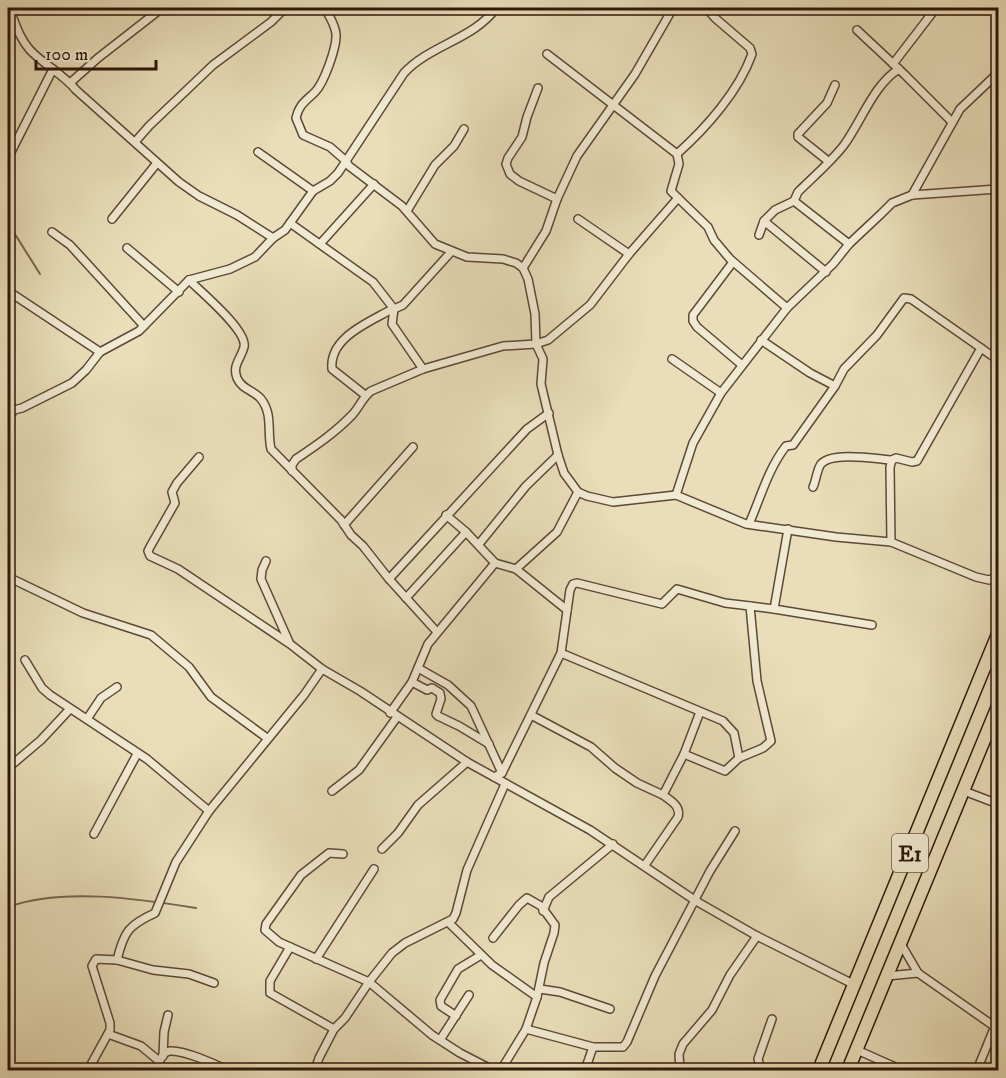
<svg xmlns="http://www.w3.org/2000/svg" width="1006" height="1078" font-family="'IM FELL DW Pica',serif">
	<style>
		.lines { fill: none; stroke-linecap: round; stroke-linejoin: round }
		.stream { stroke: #796550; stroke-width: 2 }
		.minor-casing { stroke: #5e4836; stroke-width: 10 }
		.motorway-casing { stroke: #2f160b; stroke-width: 15 }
		.minor { stroke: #f1ead2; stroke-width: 7 }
		.motorway { stroke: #e9deb9; stroke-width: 12 }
		.labels { text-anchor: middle; stroke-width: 4.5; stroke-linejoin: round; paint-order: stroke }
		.shield { fill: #f1ead2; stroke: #695647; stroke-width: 1.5 }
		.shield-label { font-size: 22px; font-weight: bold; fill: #2f160b }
	</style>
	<rect width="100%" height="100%" fill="#e9deb9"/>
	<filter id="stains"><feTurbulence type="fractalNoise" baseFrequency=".00333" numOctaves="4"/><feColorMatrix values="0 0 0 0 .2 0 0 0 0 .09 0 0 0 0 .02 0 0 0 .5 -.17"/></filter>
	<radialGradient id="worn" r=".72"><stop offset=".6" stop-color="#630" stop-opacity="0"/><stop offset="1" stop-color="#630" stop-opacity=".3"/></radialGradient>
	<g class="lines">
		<g class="stream">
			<path d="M8,223l32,51"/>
			<path d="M8,907c54,-20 132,-8 188,1"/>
		</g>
		<g class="minor-casing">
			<g id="minor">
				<path d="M9,8c6,14 10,30 21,42 14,15 33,24 46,40l103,92 20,14 38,19 36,23"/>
				<path d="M496,8c-22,31 -66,37 -92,65l-58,88 3,5 53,40 33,38 32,13 36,2 13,4 7,5 5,11 7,35 1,30 7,15 -2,25 17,71 6,18 14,19 9,4 26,6 63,-7 70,29 90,13 55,5 85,35 13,3 9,-4"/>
				<path d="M857,30l47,44 48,48"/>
				<path d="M893,64l43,-56"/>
				<path d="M70,83l28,-25 64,-50"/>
				<path d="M538,88l-11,29 -5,20 -14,21 -2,6 4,10 9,7 38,18"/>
				<path d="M135,142l14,-16 64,-61 58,-43 14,-14"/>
				<path d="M258,152l55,39"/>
				<path d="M677,154c29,-26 62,-63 75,-100l-2,-6 -35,-30 -9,-10"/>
				<path d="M8,158l45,-89"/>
				<path d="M828,161l-30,-24v-3l29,-31 8,-18"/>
				<path d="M912,195l48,-86 38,-36"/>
				<path d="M678,198l30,29 6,13 16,19 57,49"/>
				<path d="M794,201l55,43"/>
				<path d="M407,211l28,-46 19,-19 10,-17"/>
				<path d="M112,219l45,-56"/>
				<path d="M578,219l51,35"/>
				<path d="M764,221l11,-11 19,-9 4,-9c14,-14 34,-31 46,-47 17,-23 30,-61 55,-76"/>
				<path d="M290,223l83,59 21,27 -2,15 31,45"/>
				<path d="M52,232l18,13 74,81"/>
				<path d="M759,235l5,-14 62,51"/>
				<path d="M320,244l54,-60"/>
				<path d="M127,248l52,44"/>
				<path d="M733,262l-40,53v6l4,6 45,38"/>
				<path d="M523,268l23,-37 11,-32 20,-43 58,-82 38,-66"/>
				<path d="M189,280c12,12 59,51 55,67 -3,12 -12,18 -7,31 5,12 17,12 24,21 12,15 6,33 10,50l70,71 10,15 12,11 26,33 48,53"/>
				<path d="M8,291l92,61"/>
				<path d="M394,309l9,-4 48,-53"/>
				<path d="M761,340l49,33 25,13"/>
				<path d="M672,359l49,34"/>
				<path d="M365,395l-33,-26c-3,-32 38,-47 60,-60"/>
				<path d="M8,403l6,7"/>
				<path d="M8,419l6,-9 8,-2 50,-25 14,-13 14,-18 39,-21 50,-51 41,-11 25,-12 18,-19 12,-8 28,-39 17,-10 8,-8 8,-12 -16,-14 -27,-12 -7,-17c3,-14 10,-17 19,-26 9,-9 22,-45 21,-58 -1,-10 -7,-18 -11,-26"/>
				<path d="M199,457l-22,26 -5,9 3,11 -25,44 -2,4 2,5 28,13 112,75 32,25 38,22 107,71 123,68 106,71 61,35 98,49"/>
				<path d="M292,471v-6l4,-6c21,-14 40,-27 57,-45 7,-8 10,-17 18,-23l52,-22 80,-23 33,-2 12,-4 42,-35 39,-51 49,-56 -7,-7 8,-27 -2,-10 -130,-100"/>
				<path d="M813,487c3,-6 4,-18 8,-23 11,-13 56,-5 71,-4"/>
				<path d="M676,495l17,-52 28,-50 66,-85 46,-44 16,-20 32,-30 11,-11 20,-8 86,-6"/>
				<path d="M446,515l20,17 29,31 21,6 51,41"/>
				<path d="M749,524c12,-27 19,-55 37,-78l7,-1 42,-59 9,-17 33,-34 27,-37 7,1 87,61"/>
				<path d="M344,525l69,-78"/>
				<path d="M788,529l-14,80 98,16"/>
				<path d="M891,542l-1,-75 2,-7 4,-2 16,4 5,-1 64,-113"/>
				<path d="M479,544l47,-58 32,-31"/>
				<path d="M266,561l-4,9 -1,9 28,63"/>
				<path d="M516,569l41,-37 21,-40"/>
				<path d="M8,577l75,36 68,22 38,32 22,30 56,41"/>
				<path d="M389,579l138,-150 22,-16"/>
				<path d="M406,598l60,-66"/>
				<path d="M750,606l24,3"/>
				<path d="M561,653l162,68 11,12 5,25"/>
				<path d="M25,660l17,28 8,7 97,64 62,52"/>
				<path d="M418,668l30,17 23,21 31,67"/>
				<path d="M412,682l15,8 5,-2 8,5 1,6 -5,15 2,2 21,10 30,18"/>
				<path d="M390,713l22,-31 16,-38 67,-81"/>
				<path d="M531,715l60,32 24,21 22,15 26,12"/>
				<path d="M87,719l14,-21 16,-11"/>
				<path d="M8,768l33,-28 28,-30"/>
				<path d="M494,777l8,-4 59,-120 9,-63 3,-6 4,-1 85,21 15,-15 48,14 25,3 7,75 14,60 -8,7 -24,10 -14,13 -41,-17"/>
				<path d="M332,791l27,-21 38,-53"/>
				<path d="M964,791l34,13"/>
				<path d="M94,834l43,-80"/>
				<path d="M382,849l16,-16 20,-28 49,-43"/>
				<path d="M343,854l-14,-1 -28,22 -35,49 -1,6 14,12 90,40 23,-29 13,-10 48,-24 3,-6 11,-43 38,-86"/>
				<path d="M645,865l33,-48c3,-11 -7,-16 -15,-22l21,-41 16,-42"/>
				<path d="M543,911l6,-14 64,-53"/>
				<path d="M448,922l44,43 45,32"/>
				<path d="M493,938l26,-33 8,-7 14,8 14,19 -1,8 -10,30 -7,34 -11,32 -25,41"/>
				<path d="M901,944l17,29 80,56"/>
				<path d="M290,947l-20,34v12l64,36"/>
				<path d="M316,959l58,-90"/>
				<path d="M117,960c7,-29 12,-35 38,-47l21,-51 33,-51 95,-116 18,-26"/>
				<path d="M887,976l31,-3"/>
				<path d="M540,989l20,3 50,17"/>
				<path d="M456,1016l-15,-10 -1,-6 18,-31 23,-14"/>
				<path d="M526,1029l67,18h30l4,-5 28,-66 55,-105 25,-40"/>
				<path d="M108,1034l33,12 18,15"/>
				<path d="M440,1040l29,-45"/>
				<path d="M857,1050l45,20"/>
				<path d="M163,1056l1,-24 4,-17"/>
				<path d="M88,1070l22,-40v-7l-18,-57 4,-7 21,1 36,10 36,4 25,9"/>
				<path d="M157,1070c2,-7 4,-18 13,-19 14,-1 45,13 57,19"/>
				<path d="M315,1070l4,-12 15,-29 11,-11 24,-36 63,53 28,18 33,17"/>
				<path d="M389,1070l6,-1 6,1"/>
				<path d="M585,1070l8,-23"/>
				<path d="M680,1070l-1,-16 4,-10 29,-34 18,-35 27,-39"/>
				<path d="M761,1070l-3,-11 14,-40"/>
				<path d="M977,1070l18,-44"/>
			</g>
		</g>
		<g class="motorway-casing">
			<g id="motorway">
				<path d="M819,1070l179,-436"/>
				<path d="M848,1070l150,-364"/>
			</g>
		</g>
		<use href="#minor" class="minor"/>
		<use href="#motorway" class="motorway"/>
	</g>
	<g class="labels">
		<rect class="shield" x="892" y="834" width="36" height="38" rx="4.5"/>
		<g class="shield-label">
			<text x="910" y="861">E1</text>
		</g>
	</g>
	<rect width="1006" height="1078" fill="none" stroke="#e9deb9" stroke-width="30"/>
	<rect x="9" y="9" width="988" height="1060" fill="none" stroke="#2f160b" stroke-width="3"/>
	<rect x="15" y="15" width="976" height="1048" fill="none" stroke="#2f160b" stroke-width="1.5"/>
	<path d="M36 60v9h120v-9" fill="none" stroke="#2f160b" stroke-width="3"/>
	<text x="45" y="60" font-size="18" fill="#2f160b" stroke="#f1ead2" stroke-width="4.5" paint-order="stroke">100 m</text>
	<rect width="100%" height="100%" filter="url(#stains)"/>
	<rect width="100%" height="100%" fill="url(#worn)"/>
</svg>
